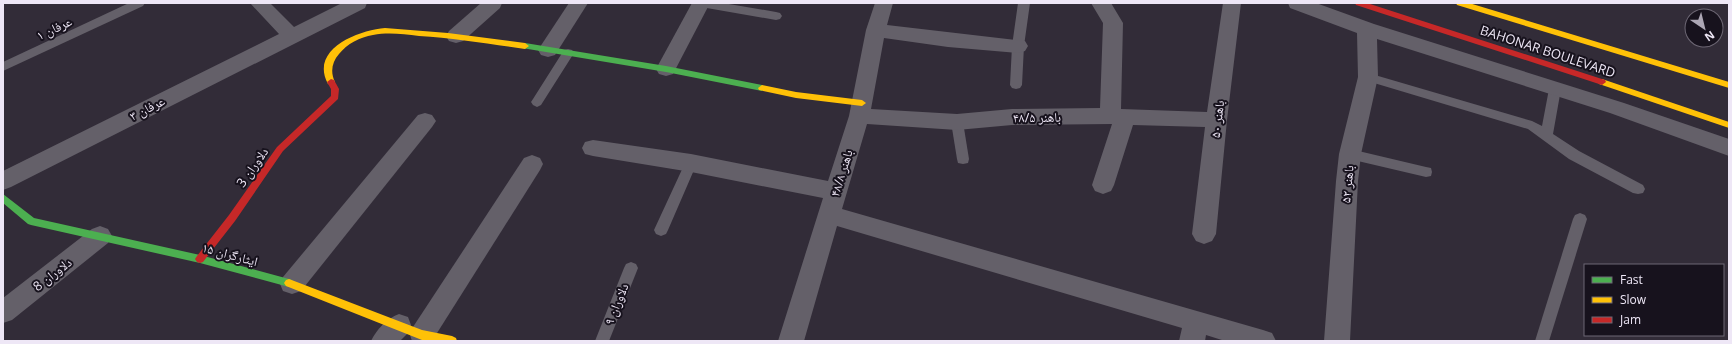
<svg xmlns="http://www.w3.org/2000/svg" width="1732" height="344" font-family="'Open Sans','Noto Naskh Arabic',sans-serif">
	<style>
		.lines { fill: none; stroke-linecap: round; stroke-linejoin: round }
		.lane { fill: #646069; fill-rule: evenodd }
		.street { fill: #646069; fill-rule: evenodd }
		.fast { fill: #4caf50; fill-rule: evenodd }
		.slow { fill: #ffc107; fill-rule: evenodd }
		.jam { fill: #c62828; fill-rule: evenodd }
		.labels { text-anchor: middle; stroke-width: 4; stroke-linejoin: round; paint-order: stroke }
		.street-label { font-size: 13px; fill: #eee7f6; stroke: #17121d }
	</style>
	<rect width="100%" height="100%" fill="#322c38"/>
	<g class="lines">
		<g class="lane">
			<path d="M129,3h16l-2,3 -140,65v-9z"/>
			<path d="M695,3h28l53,9 4,1 2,3 -2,3 -4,1 -75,-13 -4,-1z"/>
			<path d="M1018,3h12l-6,43 -2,39 -2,3 -4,1 -4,-1 -2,-3 2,-39z"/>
			<path d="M568,49l4,1 2,3 -33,52 -4,2 -4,-2 -2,-3 2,-3 31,-49z"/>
			<path d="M1368,73l164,48 10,5 7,-37 2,-3 4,-1 4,1 2,3 -8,45 26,17 64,34 2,4 -2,4 -5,1 -5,-1 -64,-34 -41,-30 -164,-49 -2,-3 2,-3z"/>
			<path d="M957,117l4,2 2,3 6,37 -1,4 -5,1 -5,-1 -1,-4 -6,-37 2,-3z"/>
			<path d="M1350,149l76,18 5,1 1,4 -1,4 -5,1 -81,-19 -1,-4 1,-4z"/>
			<path d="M691,158l5,1 1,4 -29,67 -2,4 -5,2 -5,-2 -2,-4 31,-67 1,-4z"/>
			<path d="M1580,213l5,2 2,4 -38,122h-14l38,-122 2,-4z"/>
			<path d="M631,262l5,2 2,4 -29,73h-14l29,-73 2,-4z"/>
		</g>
		<g class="street">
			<path d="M250,3h20l24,24 48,-24h25l-2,5 -354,179 -8,3v-19l276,-137z"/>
			<path d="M481,3h21l-2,5 -37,33 -7,2 -7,-2 -3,-5 3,-5z"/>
			<path d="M569,3h19l-33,52 -7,2 -7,-2 -3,-5z"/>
			<path d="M692,3h18l-37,71 -7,2 -7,-2 -3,-5z"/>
			<path d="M875,3h18l-6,22 138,16 3,5 -3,5 -7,2 -70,-6 -64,-9 -13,71 86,5 55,-5 88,-1 3,-85 -12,-20h20l12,20 -2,86 86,3 16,-109h18l-14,117 -11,114 -4,7 -8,3 -8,-3 -4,-7 13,-107 -72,-2 -19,60 -3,6 -8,3 -8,-3 -3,-6 20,-61 -100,1 -55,5 -90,-6 -25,85 421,121 9,3 4,8h-51l-19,-6 -1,6h-26l3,-13 -345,-102 -33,115h-26l45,-143 -132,-26 -98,-16 -8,-2 -3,-6 3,-6 8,-2 98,14 137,27 21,-65 17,-86z"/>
			<path d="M1288,3h28l58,21 250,79 105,36v17l-119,-43 -233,-74 1,38 -17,77 -3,27 -8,160h-26l12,-160 3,-27 19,-77 -1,-44 -67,-25z"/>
			<path d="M425,113l7,2 4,6 -4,6 -131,164 -9,3 -9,-3 -3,-7 3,-7 135,-162z"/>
			<path d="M532,155l8,3 3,6 -3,6 -108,171h-20l-2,-6 3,-8 111,-169z"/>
			<path d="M100,226l8,3 4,7 -4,7 -96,77 -9,3v-25l89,-69z"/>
			<path d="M399,314l9,3 3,8 -3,8 -8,8h-29c6,-12 15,-22 28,-27z"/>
		</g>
		<g class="fast">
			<path d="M525,43l141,23 96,19 4,3 -4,3 -96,-19 -144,-24 -1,-2z"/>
			<path d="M3,194l31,24 166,37 89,24 3,1 2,3 -2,3 -3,1 -89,-24 -169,-38 -3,-1 -25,-21z"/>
		</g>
		<g class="slow">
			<path d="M1456,3h13l260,79v6l-272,-83z"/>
			<path d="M385,28l63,5 77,10 4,3 -4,3c-35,-5 -71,-11 -106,-13 -16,-2 -31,-4 -46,-1 -13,2 -26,9 -34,19 -7,8 -9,18 -4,28l-4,3 -3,-1c-19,-35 31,-54 57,-56z"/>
			<path d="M1602,79l127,43v6l-130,-44 -1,-2z"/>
			<path d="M762,85l34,7 66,8 4,3 -4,3 -66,-8 -37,-8 -1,-2z"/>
			<path d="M289,279l133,51 30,6 4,2 1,3h-28l-7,-1 -136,-54 -2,-3 2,-3z"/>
		</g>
		<g class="jam">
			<path d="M1355,3h12l238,77 1,2 -4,3 -3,-1 -243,-79z"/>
			<path d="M331,79l3,1 5,9 -1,10 -55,52 -48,70 -32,41 -3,1 -3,-1 -2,-3 2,-3 32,-41 48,-68 54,-51v-7l-4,-7z"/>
		</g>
	</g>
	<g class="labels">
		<g class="street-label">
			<text transform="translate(54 28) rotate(-25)" y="5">عرفان ۱</text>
			<text transform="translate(1548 51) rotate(18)" y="5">BAHONAR BOULEVARD</text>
			<text transform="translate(147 108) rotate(-27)" y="5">عرفان ۳</text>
			<text transform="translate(1037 117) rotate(-1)" y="5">باهنر ۴۸/۵</text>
			<text transform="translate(1217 119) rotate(-83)" y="5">باهنر ۵۰</text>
			<text transform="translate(252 167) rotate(-55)" y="5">دلاوران 3</text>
			<text transform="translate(841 173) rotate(-73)" y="5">باهنر ۴۸/۸</text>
			<text transform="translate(1347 184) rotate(-85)" y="5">باهنر ۵۲</text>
			<text transform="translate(230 254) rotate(15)" y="5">ایثارگران ۱۵</text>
			<text transform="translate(52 274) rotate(-38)" y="5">دلاوران 8</text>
			<text transform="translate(616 304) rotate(-68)" y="5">دلاوران ۹</text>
		</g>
	</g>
	<rect width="1732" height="344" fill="none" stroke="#eee7f6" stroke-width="8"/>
	<rect x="1584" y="264" width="140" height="72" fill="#17121d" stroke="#6d6774"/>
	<rect x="1592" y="277" width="20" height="6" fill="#4caf50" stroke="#6d6774"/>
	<text x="1620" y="284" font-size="12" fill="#eee7f6">Fast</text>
	<rect x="1592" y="297" width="20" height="6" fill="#ffc107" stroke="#6d6774"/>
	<text x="1620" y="304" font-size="12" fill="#eee7f6">Slow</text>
	<rect x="1592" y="317" width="20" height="6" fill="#c62828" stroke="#6d6774"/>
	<text x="1620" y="324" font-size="12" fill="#eee7f6">Jam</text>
	<g transform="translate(1704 28) rotate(145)"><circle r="19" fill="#17121d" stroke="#6d6774"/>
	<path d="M0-3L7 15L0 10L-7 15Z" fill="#aca6b4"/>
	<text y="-6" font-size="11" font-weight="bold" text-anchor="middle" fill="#eee7f6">N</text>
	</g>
</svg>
